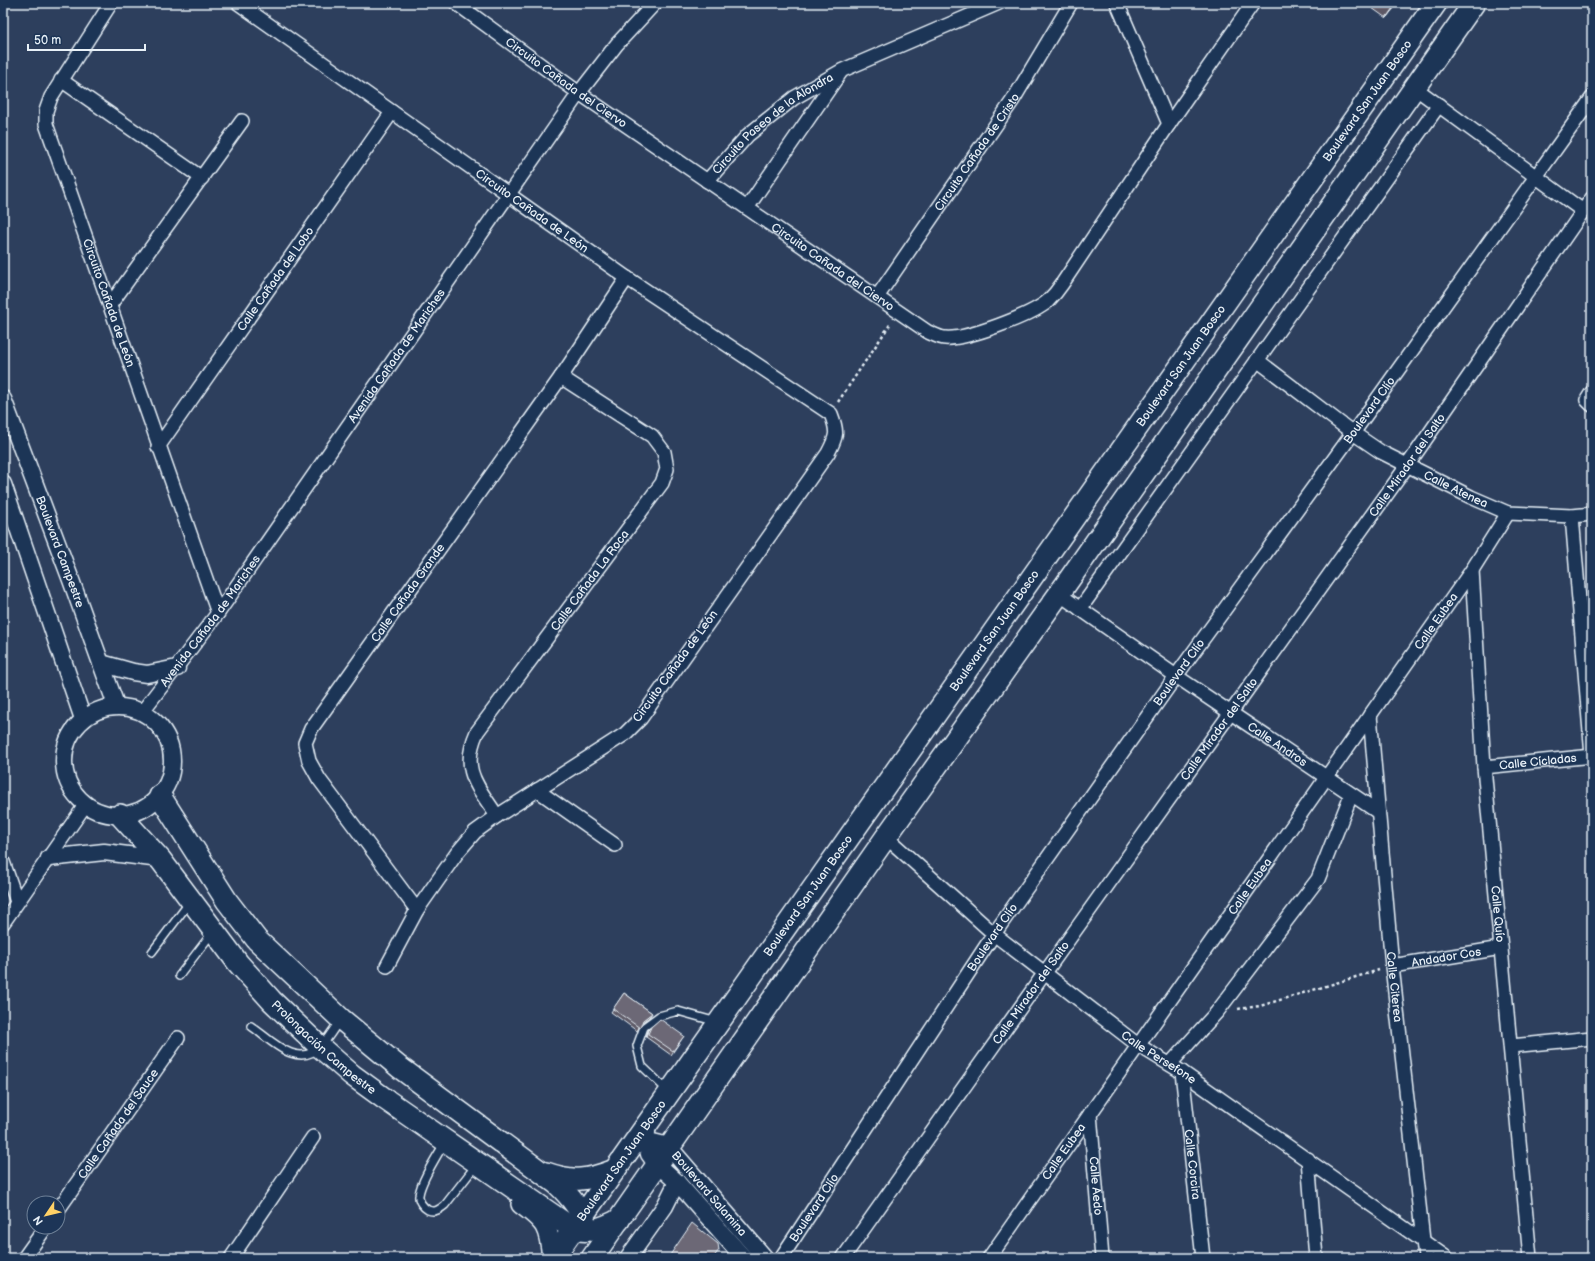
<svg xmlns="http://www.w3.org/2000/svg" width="1595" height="1261" font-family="'Balsamiq Sans',sans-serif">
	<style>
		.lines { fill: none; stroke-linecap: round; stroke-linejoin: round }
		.service-casing { stroke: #e8f1f8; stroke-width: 10 }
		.minor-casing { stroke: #e8f1f8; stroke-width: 16 }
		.tertiary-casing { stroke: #e8f1f8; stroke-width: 19 }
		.secondary-casing { stroke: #e8f1f8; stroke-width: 22 }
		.primary-casing { stroke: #e8f1f8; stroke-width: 24 }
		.path { stroke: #e8f1f8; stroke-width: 2.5; stroke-dasharray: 3 3; stroke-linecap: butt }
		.service { stroke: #1d3557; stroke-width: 7 }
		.minor { stroke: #1d3557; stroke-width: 13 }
		.tertiary { stroke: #1d3557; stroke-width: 16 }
		.secondary { stroke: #1d3557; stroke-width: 19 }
		.primary { stroke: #1d3557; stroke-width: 21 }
		.wall { fill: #5d5965; stroke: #e8f1f8 }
		.shaded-wall { fill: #4c4953; stroke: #e8f1f8 }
		.building { fill: #6c6876; stroke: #e8f1f8 }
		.labels { text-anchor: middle; stroke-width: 3; stroke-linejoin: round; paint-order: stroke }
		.street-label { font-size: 12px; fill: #e8f1f8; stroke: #1d3557 }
	</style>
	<rect width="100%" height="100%" fill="#2d3f5d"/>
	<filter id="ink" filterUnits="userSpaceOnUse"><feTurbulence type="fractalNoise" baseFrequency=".025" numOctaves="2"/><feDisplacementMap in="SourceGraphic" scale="8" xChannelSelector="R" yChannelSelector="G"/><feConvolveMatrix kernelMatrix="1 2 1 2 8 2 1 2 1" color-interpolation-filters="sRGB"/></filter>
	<g filter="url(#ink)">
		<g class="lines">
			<g class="service-casing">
				<g id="service">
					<path d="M152,952l37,-49"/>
					<path d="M179,976l33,-43"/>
					<path d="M251,1026c20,14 46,44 70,20 7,-7 12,-17 19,-25"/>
					<path d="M668,1091l-26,-25 -5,-20 7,-19 15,-11 19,-5 39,11"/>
					<path d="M445,1142c-8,14 -24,38 -26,53 -1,6 4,12 9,15 7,3 12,-1 17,-5l32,-41"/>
				</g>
			</g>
			<g class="minor-casing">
				<g id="minor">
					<path id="s1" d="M111,3l-60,94 -5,14v13l172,489"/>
					<path id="s2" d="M238,3l389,275 204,136c7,18 6,22 -3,39l-187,265 -16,16 -128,82 -22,16 -18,21 -40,57 -30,56"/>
					<path id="s3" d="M456,3l123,90 349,239c5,2 12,6 17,6 21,2 87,-23 103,-37 5,-5 10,-11 14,-17l107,-160 84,-121"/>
					<path d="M1117,3l52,121"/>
					<path d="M61,80l141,98"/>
					<path d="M1415,88l168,123"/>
					<path id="s4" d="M707,181l41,-46 46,-37 49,-28 156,-67"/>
					<path d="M747,208l93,-135"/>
					<path id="s5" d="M877,297l136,-197 58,-97"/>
					<path d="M110,305l132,-184"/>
					<path id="s6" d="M1257,360l96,73 28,19 90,45 37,16 64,3 20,-2"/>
					<path d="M1592,392l-5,8 5,5"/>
					<path id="s7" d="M158,447l234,-335"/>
					<path d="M1572,516l20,240"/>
					<path id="s8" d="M1472,570l12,197 46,491"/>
					<path id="s9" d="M1059,594l117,82 202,136"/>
					<path d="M1080,609l359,-504"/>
					<path id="s10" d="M142,712l76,-99 361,-520 38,-49 38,-41"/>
					<path id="s11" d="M1370,715l22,251 33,292"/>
					<path id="s12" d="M1484,767l108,-11"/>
					<path d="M537,790l78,55"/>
					<path id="s13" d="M497,816c-20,-31 -37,-46 -20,-84l185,-249 5,-14 -3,-17 -12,-16 -91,-59"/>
					<path id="s14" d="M886,837l108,97 144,111 44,27 265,186"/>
					<path d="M3,862l14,40"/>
					<path id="s15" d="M417,910l-98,-131 -10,-18 -4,-18 6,-14 250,-352 66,-99"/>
					<path d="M3,923l83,-119"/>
					<path id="s16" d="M1392,966l109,-18"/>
					<path d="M1511,1046l81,-8"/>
					<path d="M1170,1064l47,-52 101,-133 33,-84"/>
					<path id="s17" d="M1182,1072l21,186"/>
					<path id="s18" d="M1090,1114l12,144"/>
					<path d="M1308,1159l8,99"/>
					<path id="s19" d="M58,1210l120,-172"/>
					<path d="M24,1258l22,-31"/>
					<path d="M231,1258l82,-121"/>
					<path id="s20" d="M781,1258l213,-324 182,-258 177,-243 239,-335"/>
					<path id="s21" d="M843,1258l201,-284 363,-508 185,-268"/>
					<path id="s22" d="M989,1258l483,-688 36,-57"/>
				</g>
			</g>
			<g class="tertiary-casing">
				<g id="tertiary">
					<path id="s23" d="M3,399l68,181 45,125"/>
					<path d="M3,484l80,235"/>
					<path d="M101,663l32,9 14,2 30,-6"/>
					<circle cx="118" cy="761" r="54"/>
					<path d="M49,858l55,-6 56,7"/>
					<path d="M647,1132l-1,10 3,12 5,7 23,21 67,76"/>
					<path id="s24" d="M629,1150c16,-10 23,-10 40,-3l96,111"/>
					<path d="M628,1258l37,-52 12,-24"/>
				</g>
			</g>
			<g class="secondary-casing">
				<path id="secondary" d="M521,1204c25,18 28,23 31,54"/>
			</g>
			<g class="primary-casing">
				<g id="primary">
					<path d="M160,796l67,105 30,39 84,79 58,48 157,116c13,12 26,27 31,45"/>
					<path id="s25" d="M120,815l40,44 78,104 34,38 48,46 32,28 33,24 188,130c18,4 30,-1 46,-9"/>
					<path d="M546,1173c28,10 42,7 69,-3"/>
					<path id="s26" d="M553,1258l883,-1255"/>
					<path d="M592,1258l294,-421 173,-243 415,-591"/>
				</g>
			</g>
			<g class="path">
				<path d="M838,402l53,-79"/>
				<path d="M1238,1009l22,-3 119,-36"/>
			</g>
			<use href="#service" class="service"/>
			<use href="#minor" class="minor"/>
			<use href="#tertiary" class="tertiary"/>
			<use href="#secondary" class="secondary"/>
			<use href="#primary" class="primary"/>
		</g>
		<g class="wall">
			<path d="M1365,3h33l-12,15z"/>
			<path d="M624,993l28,20 -3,4 -7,5 -5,9 -26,-19z"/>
			<path d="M651,1027l33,9 -13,19 -25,-18 2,-7z"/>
		</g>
		<g class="shaded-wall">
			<path d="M1397,3h1l-12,15 7,-10z"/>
			<path d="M652,1013l-3,4 -8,6 2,-3z"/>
		</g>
		<g class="building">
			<path d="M1386,3h11l-4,5z"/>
			<path d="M624,993l28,20 -9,7 -3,8 -27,-19z"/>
			<path d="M660,1019l24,17 -11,15 -25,-17 3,-7z"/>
			<path d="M692,1223l26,21 1,6 -6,8h-45z"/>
		</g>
	</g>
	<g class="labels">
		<g class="street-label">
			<text dy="4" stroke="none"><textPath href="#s3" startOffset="136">Circuito Cañada del Ciervo</textPath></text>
			<text dy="4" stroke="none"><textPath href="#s26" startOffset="1415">Boulevard San Juan Bosco</textPath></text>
			<text dy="4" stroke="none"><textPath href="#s4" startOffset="88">Circuito Paseo de la Alondra</textPath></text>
			<text dy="4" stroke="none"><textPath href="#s5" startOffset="176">Circuito Cañada de Cristo</textPath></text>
			<text dy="4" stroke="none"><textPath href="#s2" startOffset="360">Circuito Cañada de León</textPath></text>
			<text dy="4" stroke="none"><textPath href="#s3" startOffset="460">Circuito Cañada del Ciervo</textPath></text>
			<text dy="4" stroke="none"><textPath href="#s7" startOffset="205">Calle Cañada del Lobo</textPath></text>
			<text dy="4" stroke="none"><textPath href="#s1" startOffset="329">Circuito Cañada de León</textPath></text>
			<text dy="4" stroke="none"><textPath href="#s10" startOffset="438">Avenida Cañada de Mariches</textPath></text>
			<text dy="4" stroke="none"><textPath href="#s26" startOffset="1091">Boulevard San Juan Bosco</textPath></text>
			<text dy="4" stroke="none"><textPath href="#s20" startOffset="1032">Boulevard Clío</textPath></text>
			<text dy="4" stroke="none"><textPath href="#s21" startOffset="973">Calle Mirador del Salto</textPath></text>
			<text dy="4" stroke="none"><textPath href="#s6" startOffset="238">Calle Atenea</textPath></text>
			<text dy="4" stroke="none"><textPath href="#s23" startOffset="163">Boulevard Campestre</textPath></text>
			<text dy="4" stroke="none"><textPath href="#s13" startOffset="281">Calle Cañada La Roca</textPath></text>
			<text dy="4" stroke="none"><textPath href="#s15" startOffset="385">Calle Cañada Grande</textPath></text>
			<text dy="4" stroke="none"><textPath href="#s10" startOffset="114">Avenida Cañada de Mariches</textPath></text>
			<text dy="4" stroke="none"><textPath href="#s22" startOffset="778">Calle Eubea</textPath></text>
			<text dy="4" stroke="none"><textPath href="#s26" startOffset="767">Boulevard San Juan Bosco</textPath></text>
			<text transform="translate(675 666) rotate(-54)" y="4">Circuito Cañada de León</text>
			<text dy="4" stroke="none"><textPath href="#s20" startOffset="708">Boulevard Clío</textPath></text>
			<text dy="4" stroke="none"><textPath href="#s21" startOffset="649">Calle Mirador del Salto</textPath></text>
			<text dy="4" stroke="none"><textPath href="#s9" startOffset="265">Calle Andros</textPath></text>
			<text dy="4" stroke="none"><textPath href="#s12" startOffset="54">Calle Cícladas</textPath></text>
			<text dy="4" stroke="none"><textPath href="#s22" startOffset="454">Calle Eubea</textPath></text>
			<text dy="4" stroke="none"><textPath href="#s26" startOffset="443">Boulevard San Juan Bosco</textPath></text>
			<text dy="4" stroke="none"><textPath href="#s8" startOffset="345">Calle Quío</textPath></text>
			<text dy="4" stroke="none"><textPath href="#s20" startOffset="384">Boulevard Clío</textPath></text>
			<text dy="4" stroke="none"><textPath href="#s16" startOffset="55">Andador Cos</textPath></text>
			<text dy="4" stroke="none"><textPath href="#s11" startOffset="273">Calle Citerea</textPath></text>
			<text dy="4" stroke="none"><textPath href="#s21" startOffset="325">Calle Mirador del Salto</textPath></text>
			<text dy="4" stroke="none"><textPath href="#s25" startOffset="310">Prolongación Campestre</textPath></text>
			<text dy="4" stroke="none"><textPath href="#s14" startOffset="351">Calle Persefone</textPath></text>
			<text dy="4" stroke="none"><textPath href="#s19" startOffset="105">Calle Cañada del Sauce</textPath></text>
			<text dy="4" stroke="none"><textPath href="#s22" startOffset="130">Calle Eubea</textPath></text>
			<text dy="4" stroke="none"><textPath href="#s26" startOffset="119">Boulevard San Juan Bosco</textPath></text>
			<text dy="4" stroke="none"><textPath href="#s17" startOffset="93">Calle Corcira</textPath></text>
			<text dy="4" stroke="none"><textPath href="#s18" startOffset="72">Calle Aedo</textPath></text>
			<text dy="4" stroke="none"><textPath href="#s24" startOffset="104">Boulevard Salamina</textPath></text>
			<text dy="4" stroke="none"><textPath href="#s20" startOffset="60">Boulevard Clío</textPath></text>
		</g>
	</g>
	<rect width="1595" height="1261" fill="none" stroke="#1d3557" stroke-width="16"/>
	<rect x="8" y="8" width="1579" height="1245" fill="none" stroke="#e8f1f8" stroke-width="1.5" filter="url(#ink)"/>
	<g transform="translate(46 1215) rotate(235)"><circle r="19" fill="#1d3557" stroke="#6e8097"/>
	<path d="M0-3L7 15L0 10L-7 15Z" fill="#ffd166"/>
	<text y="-6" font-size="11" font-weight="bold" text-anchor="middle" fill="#e8f1f8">N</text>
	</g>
	<path d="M28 44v6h117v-6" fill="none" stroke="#e8f1f8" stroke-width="2"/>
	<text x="34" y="44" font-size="12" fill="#e8f1f8" stroke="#1d3557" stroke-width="3" paint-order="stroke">50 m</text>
</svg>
